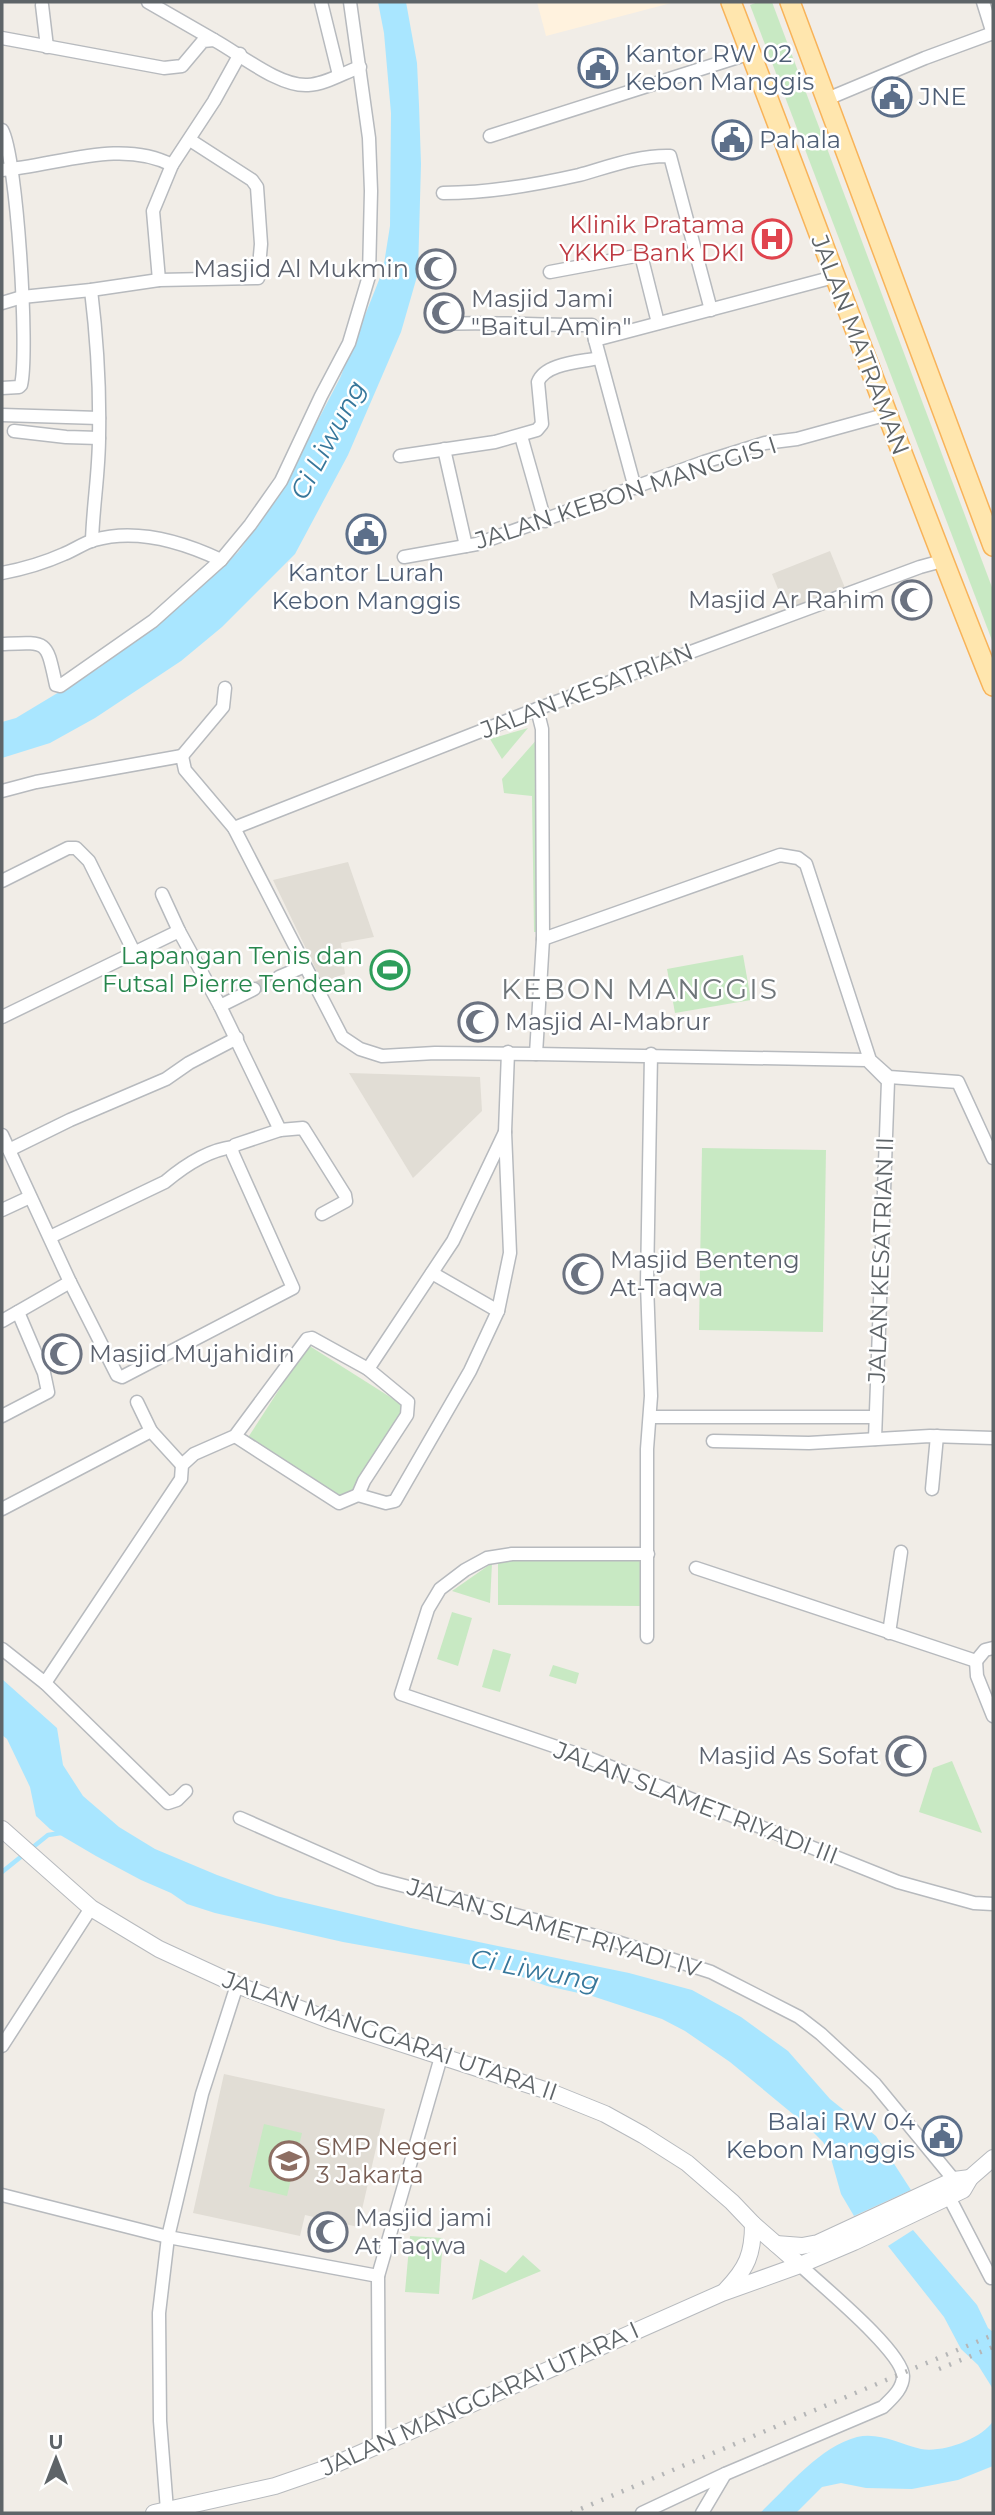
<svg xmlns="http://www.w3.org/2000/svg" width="995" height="2515" font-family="Montserrat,sans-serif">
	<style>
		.commercial { fill: #fff2de }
		.education { fill: #e1ddd5 }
		.green { fill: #c8e9c3 }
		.water { fill: #a9e6ff }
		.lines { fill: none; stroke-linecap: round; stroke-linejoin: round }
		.stream { stroke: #a9e6ff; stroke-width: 4.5 }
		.minor-tunnel { stroke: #cccbc7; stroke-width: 12; stroke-dasharray: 12 6; stroke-linecap: butt }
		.minor-casing { stroke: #b7babe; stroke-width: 15 }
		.tertiary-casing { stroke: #b7babe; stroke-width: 18 }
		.primary-casing { stroke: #f8b359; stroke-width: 22 }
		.minor { stroke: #fff; stroke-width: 12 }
		.tertiary { stroke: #fff; stroke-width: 16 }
		.primary { stroke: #ffe6ae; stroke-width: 19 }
		.rail { stroke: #b5b6b7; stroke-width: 4.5; stroke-dasharray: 2 9; stroke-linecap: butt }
		.labels { text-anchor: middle; stroke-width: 5; stroke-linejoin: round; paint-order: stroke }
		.service-label { font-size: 24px; fill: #4e5e75; stroke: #fff; text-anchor: start }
		.health-label { font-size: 24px; fill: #be3a42; stroke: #fff; text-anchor: end }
		.worship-label { font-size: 24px; fill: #5b616d; stroke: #fff; text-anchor: start }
		.street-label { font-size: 24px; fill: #5e6468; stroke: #fff }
		.leisure-label { font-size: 24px; fill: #27864d; stroke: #fff; text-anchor: end }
		.education-label { font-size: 24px; fill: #785e54; stroke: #fff; text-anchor: start }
		.water-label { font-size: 26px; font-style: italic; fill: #37779b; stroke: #fff }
		.quarter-label { font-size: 28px; letter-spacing: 2px; fill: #6f767a; stroke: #fff }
	</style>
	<rect width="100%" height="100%" fill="#f1ede7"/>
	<path class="commercial" d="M537,2h138l-129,34z"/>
	<g class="education">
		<path d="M830,551l15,37 -58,23 -15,-37z"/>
		<path d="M348,862l26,75 -33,6 4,31 -23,8 -49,-102z"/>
		<path d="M349,1073l131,4 2,34 -69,67z"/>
		<path d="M224,2074l161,35 -27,118 -53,-12 -5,21 -107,-23z"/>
	</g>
	<g class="green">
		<path d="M758,2h14l221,588v53l-243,-638z"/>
		<path d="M528,728l-26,31 -12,-20z"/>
		<path d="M539,737l3,195h-8l-2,-136 -28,-3 -2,-14z"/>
		<path d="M743,955l8,45 -76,13 -8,-44z"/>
		<path d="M702,1148l124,2 -3,182 -124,-2z"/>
		<path d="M308,1345l98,62 -61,94 -98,-62z"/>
		<path d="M498,1557l143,1 -1,48 -142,-1z"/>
		<path d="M492,1563l-2,40 -38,-12z"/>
		<path d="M452,1612l20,6 -14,48 -21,-7z"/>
		<path d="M493,1649l18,5 -11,38 -18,-5z"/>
		<path d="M553,1665l26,8 -3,11 -27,-8z"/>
		<path d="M952,1761l30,72 -63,-21 14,-44z"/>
		<path d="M264,2124l38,9 -15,63 -38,-9z"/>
		<path d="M410,2236l33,2 -4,56 -34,-2z"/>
		<path d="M523,2255l18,16 -69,29 8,-41 26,14z"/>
	</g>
	<g class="water">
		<path d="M378,2h28l11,61 2,42 2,59 -3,109 -17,59 -53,123 -53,99 -73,73 -41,34 -86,57 -45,25 -48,15v-36l14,-4 83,-50 92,-73 47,-43 39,-53 63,-121 43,-108 7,-44 1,-113 -7,-80z"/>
		<path d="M2,1679l55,49 6,37 20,31 36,31 36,22 62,26 59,21 135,32 218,45 63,17 49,27 47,34 42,48 46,37 35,54 -57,26 -13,-22 -11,-39 -7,-13 -18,-18 -75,-62 -45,-31 -23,-12 -70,-23 -45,-10 -42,-15 -162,-29 -128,-29 -28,-9 -16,-11 -30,-13 -45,-24 -46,-27 -14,-13 -6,-29 -23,-48 -5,-4z"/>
		<path d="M913,2230l64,75 11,23 5,4v57l-15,-24 -17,-16 -17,-32 -56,-71z"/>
		<path d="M993,2421v45l-35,14 -46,9 -46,-1 -25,-5 -19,4 -26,26h-36c28,-26 59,-66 97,-76 22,-5 43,7 64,12 21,4 61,-10 72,-28z"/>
	</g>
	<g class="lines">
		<path class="stream" d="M2,1872l46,-37 13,-2"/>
		<path class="minor-tunnel" d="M254,989l25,-12"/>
		<g class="minor-casing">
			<g id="minor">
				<path d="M148,2l66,38"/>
				<path d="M321,2l18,73"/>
				<path d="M983,2l10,32"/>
				<path d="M42,5l5,42"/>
				<path d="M2,38l162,30 18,-2 21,-25 11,-1c26,14 65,47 94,45 18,-1 35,-12 52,-18"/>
				<path d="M827,99l98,-41 68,-25"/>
				<path d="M2,130c15,26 27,222 19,255l-2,2 -17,1"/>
				<path d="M490,136l261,-83"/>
				<path d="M2,170c54,-4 118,-32 170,-5l42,-64 26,-47"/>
				<path d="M443,193c45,0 92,-8 136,-18 29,-8 60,-20 91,-19l41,154"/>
				<path d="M550,272l91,-17 17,68"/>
				<path d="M159,280l-6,-69 19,-46"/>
				<path d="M91,290c6,49 9,98 8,147 0,35 -6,69 -7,104"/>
				<path d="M2,303l20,-6 69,-7 68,-10 99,-2 3,-34 -4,-57 -5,-7 -62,-40"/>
				<path d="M440,324c51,-3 101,2 152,1l3,15"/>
				<path d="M2,415l97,3"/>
				<path d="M14,431l52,6 33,1"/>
				<path d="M521,436l24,85"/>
				<path d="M444,449l22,97"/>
				<path d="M400,456l95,-14 42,-12 5,-6 -4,-42c7,-19 43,-20 61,-24"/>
				<path d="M635,488l-40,-148 239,-63"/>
				<path d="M404,557l73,-13 227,-82 61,-19 32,-4 91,-25"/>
				<path d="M2,573c21,-4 42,-10 62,-19 10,-4 20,-11 30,-14 42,-12 89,2 127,20"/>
				<path d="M2,644c47,-2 44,-4 54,41l4,1 93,-65 68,-61 29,-35 31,-44 40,-85 28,-53 20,-67 2,-85 -2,-53 -19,-136"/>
				<path d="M182,756l41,-49 2,-19"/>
				<path d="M2,791l34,-9 146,-26 3,14 49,58 108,209 18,12 22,7 53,-3 101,1 7,-115 -1,-210 -5,-20"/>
				<path d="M234,828l303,-119 383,-142 22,-6"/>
				<path d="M2,881l66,-33h8l13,13 45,91"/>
				<path d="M162,894l17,37"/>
				<path d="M543,939l237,-84 18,3 8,6 64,196 19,17 69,5 35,76"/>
				<path d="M279,977l26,-11"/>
				<path d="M220,1006l60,124"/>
				<path d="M2,1017l177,-86 41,75 34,-17"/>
				<path d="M536,1054l331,6 21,21 -13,358"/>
				<path d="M2,1135l68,147 47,93 5,2 171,-89 -60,-134 -1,-5 3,-4 45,-15 23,-2 42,67 1,6 -24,13"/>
				<path d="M9,1150l61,-30 96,-41 23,-16 48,-25"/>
				<path d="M2,1210l28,-13"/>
				<path d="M50,1237l115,-55c19,-16 42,-32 68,-35"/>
				<path d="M432,1273l66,38"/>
				<path d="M2,1321l68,-39"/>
				<path d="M137,1402l14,29"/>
				<path d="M2,1416l46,-24 -4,-19 -26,-61"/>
				<path d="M650,1417h225"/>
				<path d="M235,1436l104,67 19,-8 28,8 9,-2 75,-130 28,-60 12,-58 -5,-121 3,-80"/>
				<path d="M713,1441l96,2 121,-7 63,2"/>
				<path d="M932,1489l5,-53"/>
				<path d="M358,1495l6,-14 43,-66 1,-13 -40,-33"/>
				<path d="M2,1509l149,-78 31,34"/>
				<path d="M648,1554h-136l-25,4 -22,12 -25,19 -12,20 -27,85 185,63 312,125 76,21 19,1"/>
				<path d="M696,1568l280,93"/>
				<path d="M889,1633l12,-81"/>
				<path d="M647,1637v-188l4,-53 -4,-112 4,-230"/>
				<path d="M2,1649l43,34 136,-204 1,-14 12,-11 41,-18 72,-97 5,-1 56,31 85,-128 52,-109"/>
				<path d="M976,1661l1,15 16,40"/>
				<path d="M976,1661l9,-11 8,-2"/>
				<path d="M45,1683l123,120 9,-3 9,-9"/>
				<path d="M240,1818l138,61 233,61 100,32 88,45 22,17 54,50 84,102"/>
				<path d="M2,2046l89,-138"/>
				<path d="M2,2195l166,42 210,39"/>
				<path d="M949,2197l42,81 2,-1"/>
				<path d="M379,2444l-1,-168 63,-219"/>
				<path d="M167,2510l-7,-89 -1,-108 9,-76 34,-143 35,-109"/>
				<path d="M642,2513l83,-39 158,-67c9,-9 20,-18 20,-31 -1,-25 -82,-91 -103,-111"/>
				<path d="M702,2513l23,-39"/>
			</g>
		</g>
		<g class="tertiary-casing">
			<g id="tertiary">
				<path d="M2,1829l89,79 68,41 78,36 95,36 216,70 57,23 38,21 44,28 45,39 21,22 47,41"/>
				<path d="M776,2244l26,2 16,-3 136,-63 16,-2"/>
				<path d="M726,2290c21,-22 27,-36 27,-66"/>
				<path d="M154,2513l121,-27 52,-18 395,-175 78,-28 54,-23 109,-52 7,-12 23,-20"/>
			</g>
		</g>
		<g class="primary-casing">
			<g id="primary">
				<path d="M731,2c88,228 171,458 262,684"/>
				<path d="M790,2l203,544"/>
			</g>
		</g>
		<use href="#minor" class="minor"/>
		<use href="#tertiary" class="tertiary"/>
		<use href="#primary" class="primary"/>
		<g class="rail">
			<path d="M939,2369l54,-22"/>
			<path d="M571,2513l422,-178"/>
		</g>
	</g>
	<defs>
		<g id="civic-ring" transform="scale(2.0125)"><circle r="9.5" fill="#fff" stroke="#5c6f8a" stroke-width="1.5"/><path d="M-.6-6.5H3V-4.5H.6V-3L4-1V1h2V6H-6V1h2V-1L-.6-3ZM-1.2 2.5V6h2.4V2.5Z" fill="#5c6f8a"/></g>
		<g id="hospital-ring" transform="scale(2.0125)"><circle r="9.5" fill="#fff" stroke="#e0444e" stroke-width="1.5"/><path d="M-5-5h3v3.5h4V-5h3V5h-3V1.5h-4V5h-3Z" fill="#e0444e"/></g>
		<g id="mosque-ring" transform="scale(2.0125)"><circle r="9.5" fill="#fff" stroke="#6b7280" stroke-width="1.5"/><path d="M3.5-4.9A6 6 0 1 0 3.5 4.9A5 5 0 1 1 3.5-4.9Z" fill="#6b7280"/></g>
		<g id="stadium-ring" transform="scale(2.0125)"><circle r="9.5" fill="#fff" stroke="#2e9e5b" stroke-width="1.5"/><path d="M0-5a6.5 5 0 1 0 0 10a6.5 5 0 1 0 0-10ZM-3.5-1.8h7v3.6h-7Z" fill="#2e9e5b"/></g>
		<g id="school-ring" transform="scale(2.0125)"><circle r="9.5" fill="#fff" stroke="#8d6e63" stroke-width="1.5"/><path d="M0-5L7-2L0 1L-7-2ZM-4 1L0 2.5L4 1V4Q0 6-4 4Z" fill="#8d6e63"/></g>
	</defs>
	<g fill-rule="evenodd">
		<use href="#civic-ring" x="598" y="68"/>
		<use href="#civic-ring" x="892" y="97"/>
		<use href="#civic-ring" x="732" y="140"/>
		<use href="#hospital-ring" x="772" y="239"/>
		<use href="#mosque-ring" x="436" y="269"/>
		<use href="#mosque-ring" x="444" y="313"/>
		<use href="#civic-ring" x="366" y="534"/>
		<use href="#mosque-ring" x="912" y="600"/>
		<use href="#stadium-ring" x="390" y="970"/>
		<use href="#mosque-ring" x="478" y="1022"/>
		<use href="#mosque-ring" x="583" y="1274"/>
		<use href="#mosque-ring" x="62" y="1354"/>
		<use href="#mosque-ring" x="906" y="1756"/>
		<use href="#civic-ring" x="942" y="2136"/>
		<use href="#school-ring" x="289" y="2161"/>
		<use href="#mosque-ring" x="328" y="2232"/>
	</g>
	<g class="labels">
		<g class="service-label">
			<text x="625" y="62">Kantor RW 02<tspan x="625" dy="28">Kebon Manggis</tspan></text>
			<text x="919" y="105">JNE</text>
			<text x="759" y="148">Pahala</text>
			<text x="366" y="581" text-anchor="middle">Kantor Lurah<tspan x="366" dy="28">Kebon Manggis</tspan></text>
			<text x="915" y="2130" text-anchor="end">Balai RW 04<tspan x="915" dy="28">Kebon Manggis</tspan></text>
		</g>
		<g class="health-label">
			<text x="745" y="233">Klinik Pratama<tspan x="745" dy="28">YKKP Bank DKI</tspan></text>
		</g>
		<g class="worship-label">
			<text x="409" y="277" text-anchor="end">Masjid Al Mukmin</text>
			<text x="471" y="307">Masjid Jami<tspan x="471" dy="28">"Baitul Amin"</tspan></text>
			<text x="885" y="608" text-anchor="end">Masjid Ar Rahim</text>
			<text x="505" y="1030">Masjid Al-Mabrur</text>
			<text x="610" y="1268">Masjid Benteng<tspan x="610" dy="28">At-Taqwa</tspan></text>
			<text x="89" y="1362">Masjid Mujahidin</text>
			<text x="879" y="1764" text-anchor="end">Masjid As Sofat</text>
			<text x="355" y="2226">Masjid jami<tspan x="355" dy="28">At Taqwa</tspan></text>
		</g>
		<g class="street-label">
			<text transform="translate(860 345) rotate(69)" y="8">JALAN MATRAMAN</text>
			<text transform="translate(626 493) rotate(-18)" y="8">JALAN KEBON MANGGIS I</text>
			<text transform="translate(587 691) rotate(-21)" y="8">JALAN KESATRIAN</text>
			<text transform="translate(881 1260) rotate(-88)" y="8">JALAN KESATRIAN II</text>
			<text transform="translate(696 1803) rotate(21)" y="8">JALAN SLAMET RIYADI III</text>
			<text transform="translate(554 1928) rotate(16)" y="8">JALAN SLAMET RIYADI IV</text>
			<text transform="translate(390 2036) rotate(19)" y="8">JALAN MANGGARAI UTARA II</text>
			<text transform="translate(480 2399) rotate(-24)" y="8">JALAN MANGGARAI UTARA I</text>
		</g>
		<g class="leisure-label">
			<text x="363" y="964">Lapangan Tenis dan<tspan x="363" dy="28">Futsal Pierre Tendean</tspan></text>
		</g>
		<g class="education-label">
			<text x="316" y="2155">SMP Negeri<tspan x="316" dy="28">3 Jakarta</tspan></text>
		</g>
		<g class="water-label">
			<text transform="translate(328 440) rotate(-62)" y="9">Ci Liwung</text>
			<text transform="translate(535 1970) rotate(11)" y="9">Ci Liwung</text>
		</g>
		<g class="quarter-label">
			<text x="640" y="999">KEBON MANGGIS</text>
		</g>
	</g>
	<rect width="995" height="2515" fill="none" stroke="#5e6468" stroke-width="7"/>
	<g transform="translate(56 2459)" stroke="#ffffff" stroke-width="5" paint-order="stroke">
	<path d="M0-5L12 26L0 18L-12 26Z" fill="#5e6468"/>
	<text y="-10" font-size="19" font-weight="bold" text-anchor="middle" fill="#5e6468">U</text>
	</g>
</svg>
